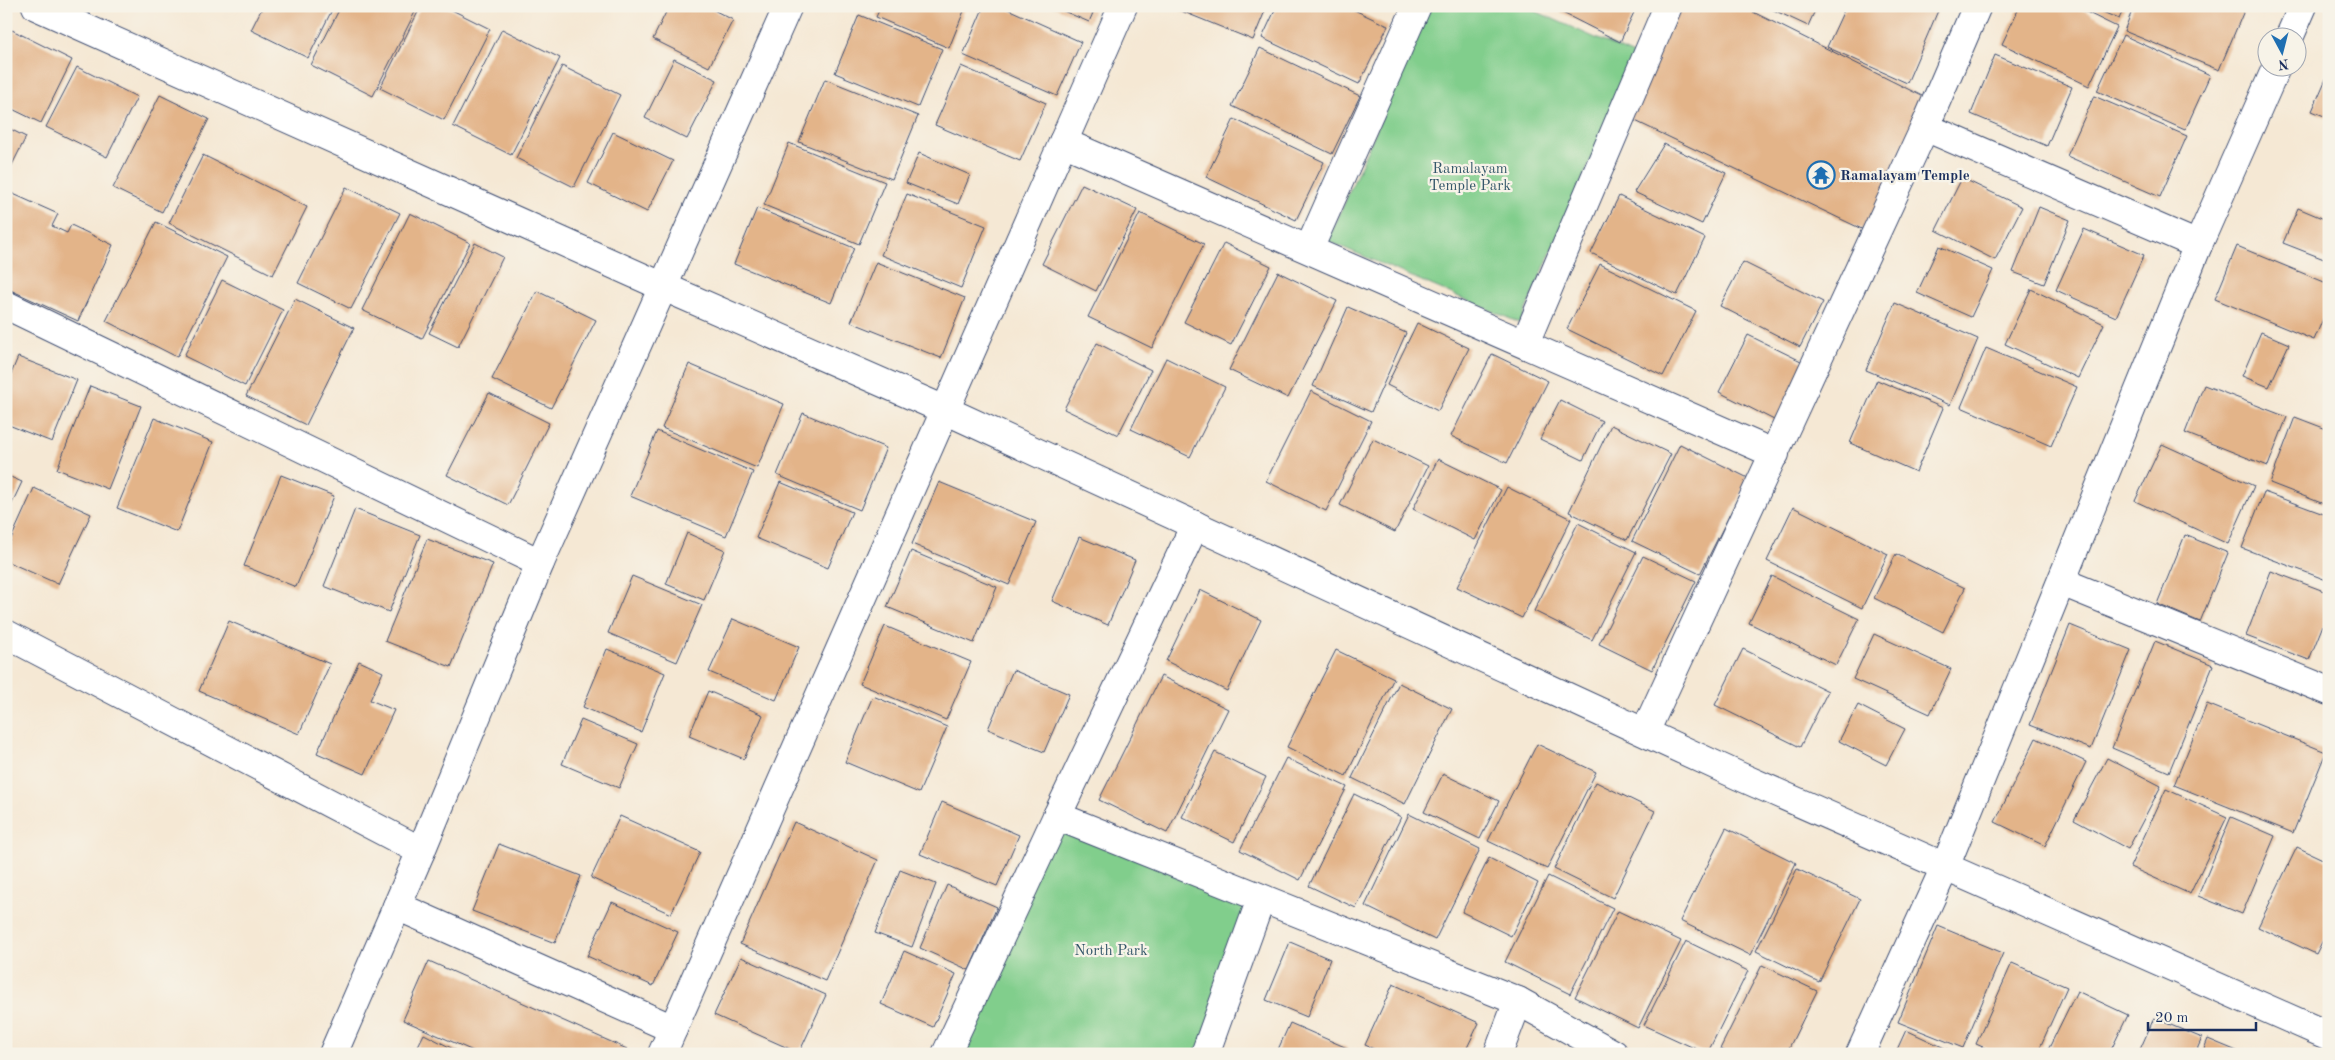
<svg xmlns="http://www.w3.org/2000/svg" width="2335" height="1060" font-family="'Old Standard TT',serif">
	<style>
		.green { fill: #81ce8c; stroke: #4e7e75 }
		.building { fill: #e3b489 }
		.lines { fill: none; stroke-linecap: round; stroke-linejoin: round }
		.minor-casing { stroke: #3c4b70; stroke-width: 30 }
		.tertiary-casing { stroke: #3c4b70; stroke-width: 30 }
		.minor { stroke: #fff; stroke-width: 28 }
		.tertiary { stroke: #fff; stroke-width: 28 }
		.labels { text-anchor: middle; stroke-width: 4.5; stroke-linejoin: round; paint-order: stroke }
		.park-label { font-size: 15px; fill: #34576a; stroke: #f7f3e8 }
		.poi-label { font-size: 15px; font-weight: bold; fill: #1b2f5e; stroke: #f7f3e8; text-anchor: start }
	</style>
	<rect width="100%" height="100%" fill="#f7f3e8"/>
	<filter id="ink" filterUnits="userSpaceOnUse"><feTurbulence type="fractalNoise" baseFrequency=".02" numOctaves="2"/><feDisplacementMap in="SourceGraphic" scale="10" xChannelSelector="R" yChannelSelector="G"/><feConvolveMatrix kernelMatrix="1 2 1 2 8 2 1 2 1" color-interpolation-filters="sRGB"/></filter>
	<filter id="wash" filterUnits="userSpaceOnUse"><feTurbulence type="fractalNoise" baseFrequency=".0096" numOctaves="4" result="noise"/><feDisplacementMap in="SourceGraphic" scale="20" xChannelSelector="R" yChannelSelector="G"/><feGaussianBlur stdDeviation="1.12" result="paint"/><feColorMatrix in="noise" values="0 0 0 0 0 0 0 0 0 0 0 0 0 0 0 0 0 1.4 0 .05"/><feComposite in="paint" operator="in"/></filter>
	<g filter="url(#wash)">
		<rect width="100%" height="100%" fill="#f5e8d4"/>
		<g class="green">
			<path d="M1430,6h94l112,50 -116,267 -192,-82z"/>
			<path d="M1057,816l204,83 -56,155h-255z"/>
		</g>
		<g id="blocks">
			<g class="building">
				<path d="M263,6h71l-26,52 -57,-28z"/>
				<path d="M341,6h77l-45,90 -62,-31z"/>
				<path d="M421,6h23l46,23 -46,91 -64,-32z"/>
				<path d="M669,6h37l27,14 -24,47 -56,-28z"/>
				<path d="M881,6h85l-17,42 -73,-31z"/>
				<path d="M984,6h17l80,36 -24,54 -94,-41z"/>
				<path d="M1052,6h44l-7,16z"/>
				<path d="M1169,6h98l-14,34z"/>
				<path d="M1277,6h69l42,20 -29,58 -97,-46z"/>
				<path d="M1549,6h88l-17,36z"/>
				<path d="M1674,6h67l187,93 -60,133 -241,-115z"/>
				<path d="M1765,6h52l-9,20z"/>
				<path d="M1846,6h94l-33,77 -80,-36z"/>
				<path d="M2020,6h54l43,21 -28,59 -87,-42z"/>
				<path d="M2089,6h36l-6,13z"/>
				<path d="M2134,6h112l-27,64 -95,-39z"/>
				<path d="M859,15l83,34 -24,58 -83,-34z"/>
				<path d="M502,29l58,29 -49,97 -58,-29z"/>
				<path d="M12,30l60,30 -31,63 -35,-17v-65z"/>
				<path d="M2123,35l87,40 -25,55 -88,-39z"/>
				<path d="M1260,48l100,48 -28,58 -100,-48z"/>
				<path d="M1995,55l77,32 -25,59 -76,-32z"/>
				<path d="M674,59l43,21 -30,59 -42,-21z"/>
				<path d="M562,66l58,29 -46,92 -58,-29z"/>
				<path d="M961,66l85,37 -26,58 -85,-36z"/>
				<path d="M77,67l60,30 -30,60 -61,-30z"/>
				<path d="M2329,72v46l-17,-7z"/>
				<path d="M825,79l93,37 -26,63 -93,-37z"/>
				<path d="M160,95l49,24 -47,93 -49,-24z"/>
				<path d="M2094,96l93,40 -27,61 -93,-41z"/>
				<path d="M1234,119l90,43 -28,58 -90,-43z"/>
				<path d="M6,127l20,10 -20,40z"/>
				<path d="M613,132l60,29 -26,51 -59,-29z"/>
				<path d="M789,143l96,39 -26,62 -95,-39z"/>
				<path d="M1664,144l62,29 -24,51 -68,-32z"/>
				<path d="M919,153l51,22 -12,29 -52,-21z"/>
				<path d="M203,155l104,52 -34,68 -104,-52z"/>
				<path d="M1962,178l60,29 -27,53 -59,-30z"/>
				<path d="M1082,184l55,26 -41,81 -54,-27z"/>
				<path d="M346,187l54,26 -49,96 -53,-26z"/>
				<path d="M11,193l47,21 -6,12 15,7 4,-8 42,20 -35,76 -72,-33v-83z"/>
				<path d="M907,194l79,32 -25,62 -80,-33z"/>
				<path d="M1619,196l86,42 -28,57 -86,-42z"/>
				<path d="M2039,207l31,13 -26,64 -31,-12z"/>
				<path d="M757,208l97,40 -23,55 -97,-39z"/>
				<path d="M2298,208l31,13v40l-46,-18z"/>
				<path d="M410,213l60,30 -48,96 -60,-29z"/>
				<path d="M1140,213l64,31 -52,104 -64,-31z"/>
				<path d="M156,222l71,35 -50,100 -71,-36z"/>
				<path d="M2084,229l60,26 -28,62 -60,-27z"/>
				<path d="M475,243l28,14 -45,90 -29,-14z"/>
				<path d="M1224,243l47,23 -40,79 -47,-23z"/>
				<path d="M1939,246l54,24 -22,47 -54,-24z"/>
				<path d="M2237,246l92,38v21l-15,35 -99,-41z"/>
				<path d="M876,262l89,36 -24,60 -90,-36z"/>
				<path d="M1743,262l80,40 -23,45 -80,-41z"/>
				<path d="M1600,264l96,47 -33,65 -96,-47z"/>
				<path d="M1278,272l59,29 -49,97 -59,-28z"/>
				<path d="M222,280l61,30 -38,76 -61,-30z"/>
				<path d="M2031,289l73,35 -26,54 -73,-34z"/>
				<path d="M537,291l59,29 -45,88 -59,-29z"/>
				<path d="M295,299l59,29 -48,97 -60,-29z"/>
				<path d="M1895,303l83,36 -28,66 -84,-35z"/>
				<path d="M1348,307l58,26 -35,79 -58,-26z"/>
				<path d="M1417,323l52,25 -31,63 -51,-26z"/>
				<path d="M2261,332l28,12 -20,43 -27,-11z"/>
				<path d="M1748,335l57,28 -29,58 -57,-29z"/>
				<path d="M1097,343l54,27 -33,65 -54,-26z"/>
				<path d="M1986,348l91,39 -26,59 -90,-39z"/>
				<path d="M1492,354l56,27 -41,82 -56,-27z"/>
				<path d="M18,357l59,23 -25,62 -46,-18v-38z"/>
				<path d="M1166,358l59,29 -35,70 -59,-28z"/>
				<path d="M689,364l95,40 -27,64 -95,-40z"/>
				<path d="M1877,380l66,28 -27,64 -66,-29z"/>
				<path d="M2204,385l83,32 -19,49 -83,-33z"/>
				<path d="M90,386l51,20 -33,83 -51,-20z"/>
				<path d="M1311,391l60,30 -45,90 -60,-30z"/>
				<path d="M489,393l60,30 -41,82 -61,-30z"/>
				<path d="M1560,400l42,21 -19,39 -43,-21z"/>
				<path d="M803,413l83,35 -26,62 -83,-35z"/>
				<path d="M2295,417l34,13v76l-59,-23z"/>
				<path d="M154,418l59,24 -36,90 -60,-24z"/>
				<path d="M1611,425l60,29 -44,86 -58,-28z"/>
				<path d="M657,431l96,41 -27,64 -96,-40z"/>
				<path d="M1373,439l55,27 -33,66 -55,-27z"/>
				<path d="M1680,444l68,34 -48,96 -68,-33z"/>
				<path d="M2162,444l92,42 -26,58 -93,-43z"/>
				<path d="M1438,459l63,31 -26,50 -62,-31z"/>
				<path d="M6,475l16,7 -16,34z"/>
				<path d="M281,475l53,21 -38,91 -52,-21z"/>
				<path d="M780,482l72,30 -24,56 -72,-30z"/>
				<path d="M939,482l97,40 -27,63 -97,-41z"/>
				<path d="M1507,487l64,32 -49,99 -65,-31z"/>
				<path d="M34,488l57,26 -33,70 -52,-23v-11z"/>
				<path d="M2264,492l65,24v65l-87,-33z"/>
				<path d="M1793,507l95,47 -26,54 -95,-47z"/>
				<path d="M355,509l65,26 -31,77 -65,-26z"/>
				<path d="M1578,523l58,29 -44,88 -58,-29z"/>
				<path d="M687,533l38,17 -21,50 -38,-16z"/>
				<path d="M2185,535l43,18 -28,69 -43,-18z"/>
				<path d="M1079,537l56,23 -27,65 -56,-24z"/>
				<path d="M427,539l66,25 -42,103 -66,-26z"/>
				<path d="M911,551l86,36 -23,56 -87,-36z"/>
				<path d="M1896,554l69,34 -22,44 -69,-34z"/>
				<path d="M1643,556l53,25 -44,89 -53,-26z"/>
				<path d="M2271,571l58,22v17l-20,50 -63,-24z"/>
				<path d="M632,576l70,29 -25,57 -69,-29z"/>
				<path d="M1772,576l87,43 -23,46 -87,-42z"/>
				<path d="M1200,590l61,30 -34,71 -61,-30z"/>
				<path d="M733,619l66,28 -23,53 -67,-28z"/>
				<path d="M229,621l101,43 -31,70 -100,-43z"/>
				<path d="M2070,625l61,25 -40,99 -61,-24z"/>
				<path d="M885,626l86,36 -25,58 -86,-36z"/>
				<path d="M1874,634l77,35 -21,45 -77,-35z"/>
				<path d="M2155,641l58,24 -44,107 -57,-24z"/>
				<path d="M607,649l58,24 -24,59 -58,-25z"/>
				<path d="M1743,649l85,42 -28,56 -85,-42z"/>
				<path d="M1336,650l58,28 -48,98 -59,-29z"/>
				<path d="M359,661l24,11 -13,28 24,10 -29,64 -48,-21z"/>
				<path d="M1013,670l56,24 -25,58 -56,-23z"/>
				<path d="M1161,676l67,33 -61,124 -68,-33z"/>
				<path d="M1399,683l53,26 -47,95 -53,-26z"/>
				<path d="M708,691l55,24 -19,44 -55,-23z"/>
				<path d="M873,696l74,31 -28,66 -74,-31z"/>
				<path d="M2207,704l119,48 -33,81 -119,-48z"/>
				<path d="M1858,705l47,24 -19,36 -47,-24z"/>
				<path d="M581,720l57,24 -19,44 -57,-24z"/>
				<path d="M2036,738l50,24 -41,84 -50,-24z"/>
				<path d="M1537,744l59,28 -49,97 -59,-28z"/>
				<path d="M1215,752l51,25 -32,65 -52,-25z"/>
				<path d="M1286,758l61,29 -47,93 -60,-30z"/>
				<path d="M2107,758l54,28 -33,63 -54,-29z"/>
				<path d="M1443,774l56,27 -19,38 -56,-27z"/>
				<path d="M1596,782l59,29 -42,87 -59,-29z"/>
				<path d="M2166,789l61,28 -37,77 -60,-27z"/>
				<path d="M1354,794l47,23 -45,91 -47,-22z"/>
				<path d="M942,802l77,33 -22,51 -77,-32z"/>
				<path d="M1409,814l71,35 -45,91 -70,-34z"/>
				<path d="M620,816l80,36 -29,62 -80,-36z"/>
				<path d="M2231,817l44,19 -33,78 -44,-18z"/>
				<path d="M794,822l84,38 -53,121 -85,-37z"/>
				<path d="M1726,828l70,35 -46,92 -70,-34z"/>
				<path d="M499,844l82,32 -26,67 -83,-32z"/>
				<path d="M2297,847l32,15v66l-13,26 -58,-27z"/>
				<path d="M1489,858l49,25 -27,53 -49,-24z"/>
				<path d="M1797,869l63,30 -41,83 -63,-31z"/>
				<path d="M900,870l36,14 -24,63 -37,-14z"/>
				<path d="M1548,876l65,32 -43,86 -65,-32z"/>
				<path d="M947,885l50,22 -28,63 -49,-22z"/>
				<path d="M612,902l66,30 -25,54 -66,-30z"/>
				<path d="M1618,911l63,30 -43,87 -63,-31z"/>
				<path d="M1938,926l65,27 -40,95 -65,-26z"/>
				<path d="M1686,941l62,30 -41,83 -63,-29z"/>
				<path d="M1290,942l40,17 -23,58 -41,-17z"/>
				<path d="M904,951l52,23 -23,53 -52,-23z"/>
				<path d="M741,957l85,38 -27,58 -85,-38z"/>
				<path d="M429,961l198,88 -2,5h-145l-77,-34z"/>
				<path d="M2012,963l55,24 -30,67h-38l-23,-10z"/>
				<path d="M1762,965l55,26 -31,63h-57l-9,-5z"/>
				<path d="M1393,984l86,39 -15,31h-79l-20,-9z"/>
				<path d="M2077,991l51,24 -19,39h-63z"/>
				<path d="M2154,1018l48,20 -7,16h-57z"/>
				<path d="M1290,1023l57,25 -2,6h-69z"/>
				<path d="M1906,1030l47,22v2h-58z"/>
				<path d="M424,1034l39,20h-49z"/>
				<path d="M2208,1039l36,15h-42z"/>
			</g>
		</g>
	</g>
	<g filter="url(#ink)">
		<use href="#blocks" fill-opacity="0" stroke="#3c4b70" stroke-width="1"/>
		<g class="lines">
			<g class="minor-casing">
				<g id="minor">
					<path d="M36,6l628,281 281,123 794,366 590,260"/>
					<path d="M1977,6l-52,121 273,118"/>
					<path d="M1063,142l712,312"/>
					<path d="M1309,249l108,-243"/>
					<path d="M6,305l534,258"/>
					<path d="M1525,343l143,-337"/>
					<path d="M1195,525l-138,291 461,185 96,53"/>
					<path d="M2062,582l267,109"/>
					<path d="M6,634l415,217"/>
					<path d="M1645,732l280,-605"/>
					<path d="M397,906l276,123"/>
					<path d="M662,1054l461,-1048"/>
					<path d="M946,1054l111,-238"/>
					<path d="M1205,1054l56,-155"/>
					<path d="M1498,1054l20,-53"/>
				</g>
			</g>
			<g class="tertiary-casing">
				<g id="tertiary">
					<path d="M2289,38l14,-32"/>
					<path d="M333,1054l88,-203 119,-288 248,-557"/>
					<path d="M1860,1054l85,-187 253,-622 78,-177"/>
				</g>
			</g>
			<use href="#minor" class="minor"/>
			<use href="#tertiary" class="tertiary"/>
		</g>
	</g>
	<defs>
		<g id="temple-ring" transform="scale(1.4375)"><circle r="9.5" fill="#f7f3e8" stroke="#1f6fb2" stroke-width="1.5"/><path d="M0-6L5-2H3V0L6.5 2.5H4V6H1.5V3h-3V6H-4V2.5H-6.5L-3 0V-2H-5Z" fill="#1f6fb2"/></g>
	</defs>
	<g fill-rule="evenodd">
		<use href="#temple-ring" x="1821" y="175"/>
	</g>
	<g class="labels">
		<g class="park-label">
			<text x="1470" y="173">Ramalayam<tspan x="1470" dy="17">Temple Park</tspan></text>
			<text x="1111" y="955">North Park</text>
		</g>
		<g class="poi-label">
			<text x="1840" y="180">Ramalayam Temple</text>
		</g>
	</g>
	<rect width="2335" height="1060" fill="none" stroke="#f7f3e8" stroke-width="25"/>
	<g transform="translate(2282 52) rotate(173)"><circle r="24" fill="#f7f3e8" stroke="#9fa5b1"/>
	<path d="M0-4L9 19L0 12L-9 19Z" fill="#1f6fb2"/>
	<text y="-8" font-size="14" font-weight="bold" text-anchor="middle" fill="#1b2f5e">N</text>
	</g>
	<path d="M2148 1022v8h108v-8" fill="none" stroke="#1b2f5e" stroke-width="2.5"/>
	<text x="2155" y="1022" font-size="15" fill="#1b2f5e" stroke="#f7f3e8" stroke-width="4" paint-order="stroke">20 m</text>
</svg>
